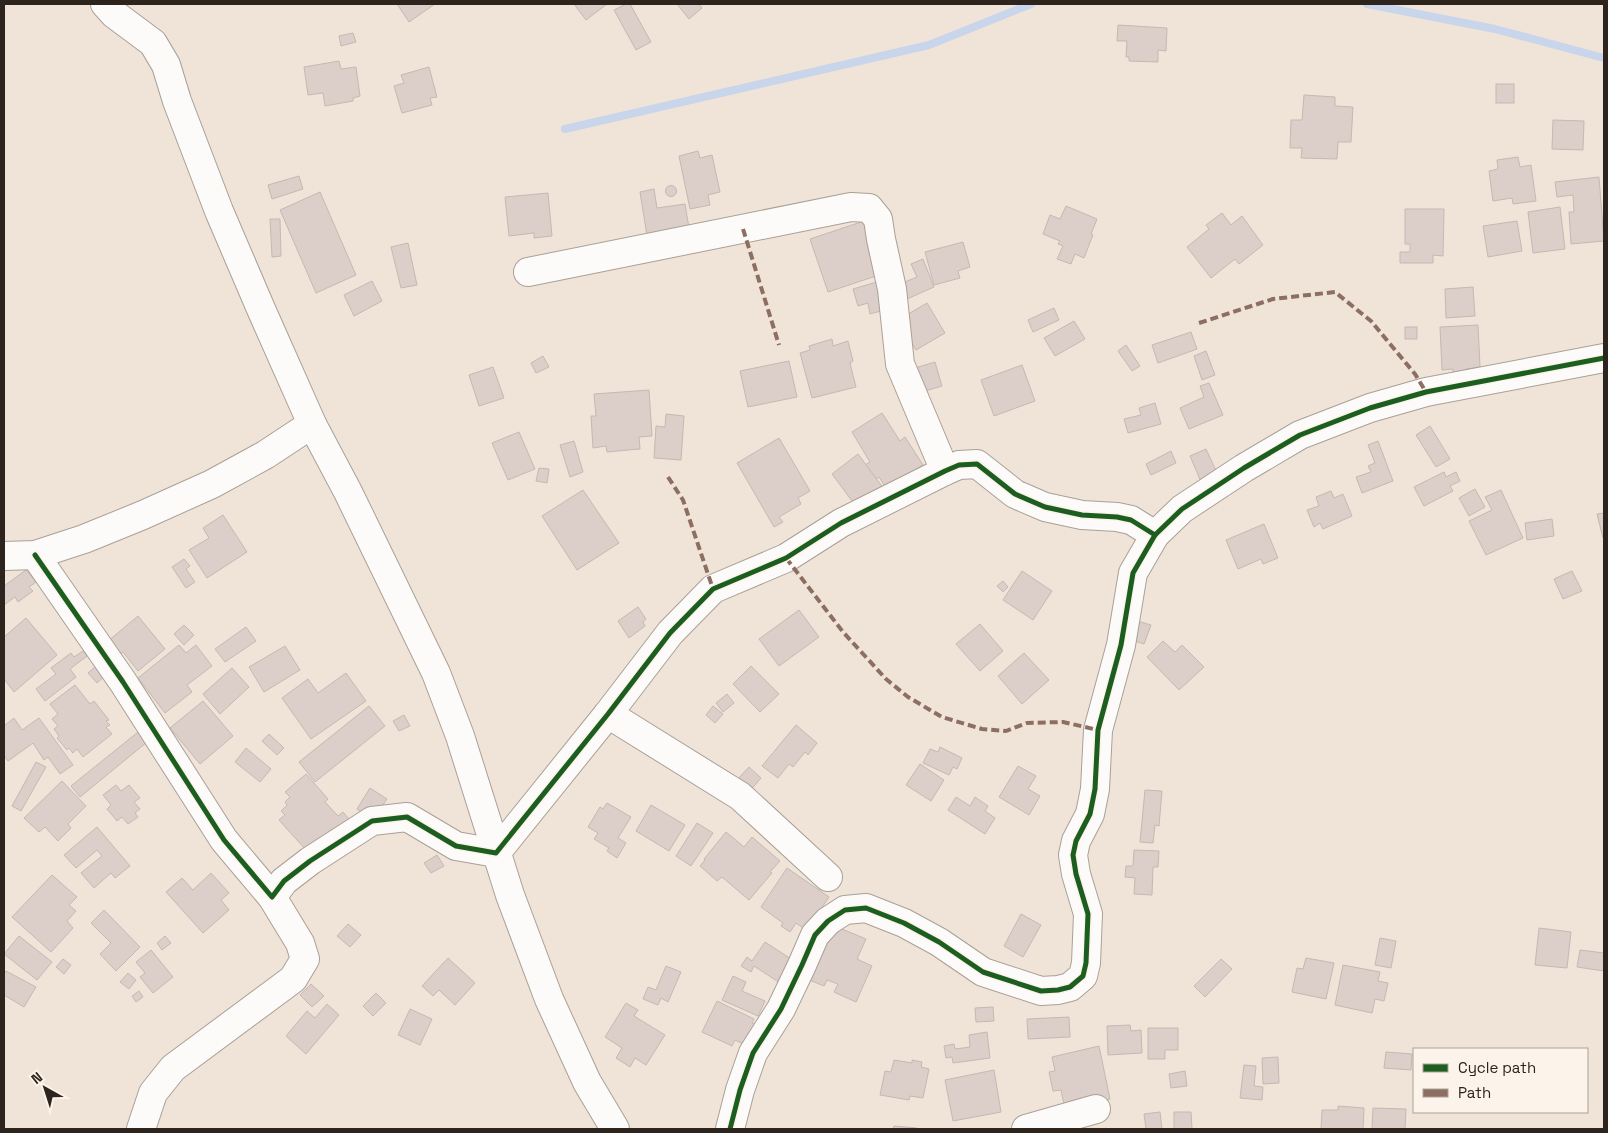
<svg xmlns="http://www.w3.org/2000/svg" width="1608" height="1133" font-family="'Space Grotesk',sans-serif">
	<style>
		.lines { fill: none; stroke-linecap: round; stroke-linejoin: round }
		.stream { stroke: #c8d5eb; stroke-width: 8 }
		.building { fill: #dccec8; stroke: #c4b9b3 }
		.minor-casing { stroke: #a9a097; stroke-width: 30 }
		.minor { stroke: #fdfbf9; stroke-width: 28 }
		.quiet { stroke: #8d6e63; stroke-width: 4; stroke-dasharray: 8 4; stroke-linecap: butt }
		.cycleway-casing { stroke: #fcf3ea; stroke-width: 8 }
		.cycleway { stroke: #1b5e20; stroke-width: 5 }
	</style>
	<rect width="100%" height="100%" fill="#f0e4d8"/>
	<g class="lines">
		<g class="stream">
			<path d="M1367,4l128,25 109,29"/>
			<path d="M565,129l364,-84 102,-41"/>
		</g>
	</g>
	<g class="building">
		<path d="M397,4h38l-26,18z"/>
		<path d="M574,4h33l-21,16z"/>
		<path d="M626,4h4l21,38 -15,8 -22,-40z"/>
		<path d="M677,4h22l3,4 -13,11z"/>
		<path d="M1118,25l49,3 -1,23 -8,-1v12l-29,-1v-4h-3l1,-16h-10z"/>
		<path d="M353,33l3,9 -15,4 -2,-10z"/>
		<path d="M339,61l2,8 15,-2 4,29 -7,2v3l-28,5 -2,-13 -15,2 -4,-28z"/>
		<path d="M429,67l8,30 -7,1 2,7 -30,8 -8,-27 10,-3 -3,-8z"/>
		<rect x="1496" y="84" width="18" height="19"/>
		<path d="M1304,95l31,2v9l18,1 -2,35h-13l-1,17 -36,-1 1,-10h-12l1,-28h11z"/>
		<path d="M1553,120l31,1 -1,29 -31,-1z"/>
		<path d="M698,151l2,7 12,-3 8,37 -12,3 2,10 -20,4 -11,-53z"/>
		<path d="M1518,157l2,10 11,-2 5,36 -23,3 -1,-6 -19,3 -4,-30 9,-2 -1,-9z"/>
		<path d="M299,176l4,13 -31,10 -4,-14z"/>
		<path d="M1599,177l5,64 -33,3 -2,-32h5l-1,-17 -16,2 -2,-15z"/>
		<circle cx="671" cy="191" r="5.5"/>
		<path d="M654,189l3,19 28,-4 5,30 -42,8 -8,-50z"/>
		<path d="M320,192l36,83 -40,18 -36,-83z"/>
		<path d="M548,193l4,43 -18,2v-5l-25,3 -4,-39z"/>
		<path d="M1066,206l31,13 -6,15 2,1 -9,23 -9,-4 -4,10 -14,-5 6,-13 -5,-2 2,-3 -17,-7 7,-19 10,4z"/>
		<path d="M1560,207l5,42 -32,4 -5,-41z"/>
		<path d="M1405,209h39l-1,47 -10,-1v8h-33v-11h10v-8h-5z"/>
		<path d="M1222,213l9,12 11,-9 21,29 -24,19 -4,-5 -24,19 -24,-31 22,-18 -3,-4z"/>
		<path d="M270,219h10l1,37 -9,1z"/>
		<path d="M864,221l18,53 -54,18 -18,-53z"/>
		<path d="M1517,221l5,30 -34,6 -5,-31z"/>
		<path d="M963,242l7,25 -12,4 2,7 -26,7 -9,-33z"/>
		<path d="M408,243l9,42 -16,3 -10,-41z"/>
		<path d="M923,259l11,28 -27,12 -7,-15 17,-7 -6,-13z"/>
		<path d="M372,281l10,20 -28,15 -10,-21z"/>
		<path d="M880,281l8,28 -18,5 -2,-11 -10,3 -5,-17z"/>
		<path d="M1473,287l2,29 -29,2 -1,-29z"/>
		<path d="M927,303l18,30 -29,17 -18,-30z"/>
		<path d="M1054,308l5,12 -26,12 -5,-12z"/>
		<path d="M1074,321l11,18 -30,17 -11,-18z"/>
		<path d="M1478,325l2,42 -14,2v4l-13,1v-5l-11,1 -2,-43z"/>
		<rect x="1405" y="327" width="12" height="12"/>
		<path d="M1191,332l6,17 -39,14 -6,-18z"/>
		<path d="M832,339l1,7 15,-5 5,20 -3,2 6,24 -44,11 -12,-45 10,-3 -1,-4z"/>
		<path d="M1126,345l14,21 -8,5 -14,-20z"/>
		<path d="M1206,351l9,24 -13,5 -8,-24z"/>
		<path d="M543,356l6,11 -13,6 -5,-10z"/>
		<path d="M789,361l8,36 -49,10 -8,-36z"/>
		<path d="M935,362l7,24 -27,8 -7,-24z"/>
		<path d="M1022,365l13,36 -41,15 -13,-36z"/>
		<path d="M493,367l11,31 -25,8 -10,-31z"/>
		<path d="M1209,383l14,32 -34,14 -9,-21 24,-11 -4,-11z"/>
		<path d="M649,390l3,46 -13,1 1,12 -33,3 -1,-6 -13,2 -2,-32h5l-2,-22z"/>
		<path d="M1155,403l6,21 -33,9 -4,-14 17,-4 -2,-7z"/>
		<path d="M882,413l18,28 5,-4 18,28 -37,23 -7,-11 -4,3 -10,-15 5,-3 -18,-30z"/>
		<path d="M666,414l18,2 -3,44 -27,-2 2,-32 9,1z"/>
		<path d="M1430,426l20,33 -14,8 -20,-32z"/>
		<path d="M519,432l16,37 -27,11 -16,-37z"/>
		<path d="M779,438l31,53 -12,7 3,6 -22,13 4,5 -9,5 -37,-64z"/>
		<path d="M574,441l9,31 -13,5 -10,-32z"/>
		<path d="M1378,441l15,40 -31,12 -6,-16 15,-5 -3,-6 7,-3 -7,-18z"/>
		<path d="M1206,449l13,28 -17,7 -12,-28z"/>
		<path d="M1171,451l5,12 -25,12 -5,-11z"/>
		<path d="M858,454l26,35 -26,20 -26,-35z"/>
		<path d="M539,468l10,1 -2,14 -11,-2z"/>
		<path d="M1444,472l2,5 10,-5 4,9 -10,5 3,5 -29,15 -10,-19z"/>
		<path d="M1475,489l10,18 -16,9 -10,-18z"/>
		<path d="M583,490l36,53 -42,27 -35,-54z"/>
		<path d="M1501,490l22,48 -37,17 -17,-34 23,-11 -7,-13z"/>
		<path d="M1331,491l3,7 9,-4 9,22 -29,13 -3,-6 -6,4 -7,-17 12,-4 -3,-9z"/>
		<path d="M1604,513v25h-1l-6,-24z"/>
		<path d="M223,515l24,37 -40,26 -18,-28 20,-12 -6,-10z"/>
		<path d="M1552,519l2,17 -27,4 -2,-17z"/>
		<path d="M1264,524l14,34 -15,6 -2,-5 -23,10 -12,-29z"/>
		<path d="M184,559l6,7 -4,3 9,13 -9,6 -14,-21z"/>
		<path d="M26,570l10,12 -7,5 4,4 -15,11 -3,-5 -11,8v-19z"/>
		<path d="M1022,571l30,20 -19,29 -30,-20z"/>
		<path d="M1572,571l10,20 -19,8 -9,-20z"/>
		<path d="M1003,581l5,6 -5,5 -6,-6z"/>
		<path d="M638,607l8,12 -3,3 2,4 -16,12 -11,-17z"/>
		<path d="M799,610l20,27 -40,29 -20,-27z"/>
		<path d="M138,616l27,33 -27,22 -15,-19 -5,4 -11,-14z"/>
		<path d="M26,618l31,37 -43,37 -10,-13v-42z"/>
		<path d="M1134,620l17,5 -7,19 -16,-5z"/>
		<path d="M980,624l23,27 -23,20 -24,-27z"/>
		<path d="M184,625l10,10 -10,10 -10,-11z"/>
		<path d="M246,627l10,14 -31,21 -10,-13z"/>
		<path d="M1163,641l12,11 7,-7 22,22 -25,23 -32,-33z"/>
		<path d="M179,645l7,8 10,-8 16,21 -25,19 5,7 -27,21 -27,-35z"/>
		<path d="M285,646l15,24 -36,22 -15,-25z"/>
		<path d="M83,651l4,5 -17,13 6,8 -31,24 -9,-12 20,-15 -5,-6 20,-15 3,4z"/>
		<path d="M1024,653l25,27 -27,24 -24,-28z"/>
		<path d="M97,665l9,10 -9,8 -9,-10z"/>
		<path d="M751,666l28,28 -19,18 -27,-28z"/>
		<path d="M232,668l17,19 -29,27 -17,-20z"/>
		<path d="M346,673l20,28 -55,38 -29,-41 26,-19 10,14z"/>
		<path d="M75,685l15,19 4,-3 15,19 -3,1 4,4 -4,2 6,7 -29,23 -6,-8 -4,4 -4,-5 -2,2 -10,-12 2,-2 -5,-7 4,-3 -6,-7 6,-5 -8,-10z"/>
		<path d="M727,694l7,9 -11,9 -7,-9z"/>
		<path d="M203,701l30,35 -33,28 -30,-36z"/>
		<path d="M369,706l16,20 -70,56 -16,-20z"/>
		<path d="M713,706l10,8 -8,9 -9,-8z"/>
		<path d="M404,715l6,11 -11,5 -6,-10z"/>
		<path d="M14,718l8,12 17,-12 34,47 -13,9 -12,-17 -4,3 -11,-17 -25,18 -4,-5v-30z"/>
		<path d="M796,725l21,18 -9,12 -3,-3 -12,15 -4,-3 -11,14 -16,-12z"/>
		<path d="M143,728l9,10 -72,59 -9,-11z"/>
		<path d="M269,734l15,14 -7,7 -15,-14z"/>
		<path d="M940,747l22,11 -5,11 -4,-2 -4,8 -26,-12 7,-14 8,3z"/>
		<path d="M246,748l25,21 -11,13 -25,-20z"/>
		<path d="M36,762l10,5 -25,44 -9,-5z"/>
		<path d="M920,764l24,16 -13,21 -25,-16z"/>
		<path d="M1018,766l18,10 -8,13 12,7 -11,19 -30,-18z"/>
		<path d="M749,767l12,11 -12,14 -13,-11z"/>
		<path d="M306,774l22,25 -3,3 13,14 5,-4 11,13 -28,25 -9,-11 -11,11 -27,-30 6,-5 -4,-4 6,-6 -2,-3 5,-5 -5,-5z"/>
		<path d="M62,781l24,25 -18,18 3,4 -13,13 -13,-14 -6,5 -15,-14z"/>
		<path d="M116,785l5,6 8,-6 11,13 -6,4 6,7 -5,4 3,4 -10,7 -6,-7 -5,4 -10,-12 4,-4 -8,-10z"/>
		<path d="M370,788l17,11 -14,20 -16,-10z"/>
		<path d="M1145,790l17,1 -3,35 -4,-1 -2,18 -13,-1z"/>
		<path d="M956,797l14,9 5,-9 13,9 -3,5 10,7 -10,16 -37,-24z"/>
		<path d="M607,803l24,14 -13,21 8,5 -9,15 -10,-7 2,-3 -15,-9 4,-6 -10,-6 12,-20 3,2z"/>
		<path d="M651,805l34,20 -16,26 -33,-20z"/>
		<path d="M697,823l16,10 -22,33 -15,-10z"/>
		<path d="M97,827l33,39 -15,12 -4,-5 -17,15 -13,-15 21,-17 -5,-6 -21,18 -12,-13z"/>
		<path d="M726,832l18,15 8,-10 28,24 -10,11 2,1 -23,27 -27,-23 -5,4 -17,-15 5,-6 -1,-1z"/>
		<path d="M1134,850l25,1 -1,16h-5l-1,28 -18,-1 1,-16 -10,-1 1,-11h7z"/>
		<path d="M437,855l7,11 -13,7 -7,-10z"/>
		<path d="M787,868l42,29 -23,33 -10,-7 -6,9 -9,-6 2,-3 -22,-16z"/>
		<path d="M211,873l18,20 -8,7 8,10 -26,23 -37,-41 16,-14 11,12z"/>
		<path d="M52,875l25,22 -8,8 7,6 -9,10 6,7 -22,24 -39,-35z"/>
		<path d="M104,910l36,37 -24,24 -16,-17 11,-11 -20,-20z"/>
		<path d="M1021,914l20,11 -18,32 -19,-11z"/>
		<path d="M348,924l13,11 -11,12 -13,-11z"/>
		<path d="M830,924l36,15 -9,20 15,7 -16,36 -22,-10 4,-8 -11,-4 -3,6 -17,-7z"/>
		<path d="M1539,928l32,4 -4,36 -32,-3z"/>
		<path d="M19,936l33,26 -15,18 -33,-26z"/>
		<path d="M165,936l6,7 -9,7 -5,-7z"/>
		<path d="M1380,938l16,3 -5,27 -16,-3z"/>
		<path d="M765,942l29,19 -14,22 -26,-17 -3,6 -10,-6 6,-9 5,4z"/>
		<path d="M151,950l22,27 -20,16 -13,-16 5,-4 -9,-11z"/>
		<path d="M1580,950l24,3v18l-27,-4z"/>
		<path d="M448,958l27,25 -20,22 -16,-15 -6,6 -11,-10z"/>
		<path d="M1306,958l28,5 -8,36 -34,-7 5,-24 6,1z"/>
		<path d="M63,959l8,6 -7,9 -8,-7z"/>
		<path d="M1221,959l11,10 -27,28 -11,-11z"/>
		<path d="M1343,965l37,7 -2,9 10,2 -4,18 -9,-2 -3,14 -37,-8z"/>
		<path d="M666,966l15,6 -13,30 -7,-4 -3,7 -15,-6 5,-12 8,3z"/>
		<path d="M6,971l30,16 -12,20 -20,-12v-21z"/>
		<path d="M128,973l8,7 -7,9 -9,-7z"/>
		<path d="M733,976l13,6 -4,9 23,10 -7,15 -36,-16z"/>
		<path d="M311,984l13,12 -12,11 -12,-12z"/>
		<path d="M139,991l4,6 -7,5 -4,-6z"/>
		<path d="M376,993l10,10 -13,13 -10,-10z"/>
		<path d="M717,1001l37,18 -2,4 8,3 -11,21 -14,-7 -3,6 -30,-14z"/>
		<path d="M626,1003l12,7 -4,6 31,19 -19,30 -11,-7 -5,9 -14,-9 6,-10 -17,-11z"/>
		<path d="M327,1004l12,11 -33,39 -20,-18 21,-25 8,7z"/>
		<path d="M993,1007l1,14 -18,1 -1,-14z"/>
		<path d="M410,1009l22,10 -12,26 -22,-10z"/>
		<path d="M1069,1017l1,20 -42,2 -1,-20z"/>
		<path d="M1130,1025l1,6 10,-1 1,23 -34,2 -1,-29z"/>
		<path d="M1148,1028h30v22h-13v9h-17z"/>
		<path d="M987,1032l3,26 -37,5 -1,-6 -6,1 -2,-12 10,-2 1,5 15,-2 -1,-12z"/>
		<path d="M1099,1046l11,53 -45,10 -4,-19 -8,1 -4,-19 6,-1 -3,-14z"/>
		<path d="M1386,1052l26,2 -1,16 -27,-2z"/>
		<path d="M1278,1057l1,26 -16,1 -1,-26z"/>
		<path d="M894,1060l18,3v-3l10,2 -1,5 8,2 -6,29 -13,-2 -1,4 -29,-5 5,-24 6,1z"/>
		<path d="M1244,1065l12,1 -2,20 9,1 -1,13 -22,-2z"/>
		<path d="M994,1070l7,42 -48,9 -8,-41z"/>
		<path d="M1185,1071l2,15 -16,2 -2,-14z"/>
		<path d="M1338,1106l26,2 -1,21h-42l1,-19h16z"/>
		<path d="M1373,1108l33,1 -1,20h-33z"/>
		<path d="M1160,1112l2,17h-16l-2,-15z"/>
		<path d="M1174,1112h17l1,17h-18z"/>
		<path d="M894,1126l23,2v1h-24z"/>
	</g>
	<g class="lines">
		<g class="minor-casing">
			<g id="minor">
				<path d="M105,4l9,10 39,29 13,22 11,36 42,110 42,98 51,115 36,68 88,181 24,63 50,159 39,104 38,83 28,47"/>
				<path d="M528,272l323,-65 18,1 9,11 3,20 11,50 8,75 45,107"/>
				<path d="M35,555l88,127 101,158 48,57 12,-16 26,-20 62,-40 35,-4 49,29 40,7 112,-139 62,-81 43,-44 73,-31 55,-35 104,-52 14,-6 18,-1 38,30 30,13 37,8 35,2 14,3 24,15"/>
				<path d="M4,556l31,-1 49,-16 59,-24 69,-31 53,-29 47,-31"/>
				<path d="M608,714l132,82 88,81"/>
				<path d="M141,1129l12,-36 20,-25 120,-89 12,-20 -5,-16 -28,-46"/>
				<path d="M730,1129l10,-39 13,-37 28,-44 21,-44 13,-30 13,-14 17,-11 21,-2 38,15 35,19 44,30 58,19 17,-1 12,-3 13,-11 3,-13 2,-49 -12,-40 -3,-19 3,-14 14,-27 5,-25 3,-59 23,-85 12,-72 22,-38 27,-26 62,-41 56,-33 70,-27 56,-16 178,-34"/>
				<path d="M1026,1129l70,-20"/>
			</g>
		</g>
		<use href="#minor" class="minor"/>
		<g class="quiet">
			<path d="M743,229l36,116"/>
			<path d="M1199,323l74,-24 62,-7 36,29 44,53 11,18"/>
			<path d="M668,477l15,23 30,89"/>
			<path d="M786,558l57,74 43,47 22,18 34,20 40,12 24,2 21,-8 36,-1 35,8"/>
		</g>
		<g class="cycleway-casing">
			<g id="cycleway">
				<path d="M35,555l88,127 101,158 48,57 12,-16 26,-20 62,-40 35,-4 49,29 40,7 112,-139 62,-81 43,-44 73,-31 55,-35 104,-52 14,-6 18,-1 38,30 30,13 37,8 35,2 14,3 24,15"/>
				<path d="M730,1129l10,-39 13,-37 28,-44 21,-44 13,-30 13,-14 17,-11 21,-2 38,15 35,19 44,30 58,19 17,-1 12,-3 13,-11 3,-13 2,-49 -12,-40 -3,-19 3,-14 14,-27 5,-25 3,-59 23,-85 12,-72 22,-38 27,-26 62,-41 56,-33 70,-27 56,-16 178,-34"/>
			</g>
		</g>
		<use href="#cycleway" class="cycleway"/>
	</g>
	<rect width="1608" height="1133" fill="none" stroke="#2d251d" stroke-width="10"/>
	<rect x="1413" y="1048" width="175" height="65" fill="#fcf3ea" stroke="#a9a198"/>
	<rect x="1423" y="1064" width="25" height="8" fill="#1b5e20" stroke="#a9a198"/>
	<text x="1458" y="1073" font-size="15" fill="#2d251d">Cycle path</text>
	<rect x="1423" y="1089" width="25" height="8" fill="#8d6e63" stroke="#a9a198"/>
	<text x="1458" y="1098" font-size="15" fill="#2d251d">Path</text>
	<g transform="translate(45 1088) rotate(321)" stroke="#fcf3ea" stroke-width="4" paint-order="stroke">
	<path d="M0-4L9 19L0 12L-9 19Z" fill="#2d251d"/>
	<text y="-8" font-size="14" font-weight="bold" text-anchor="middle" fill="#2d251d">N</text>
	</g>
</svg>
